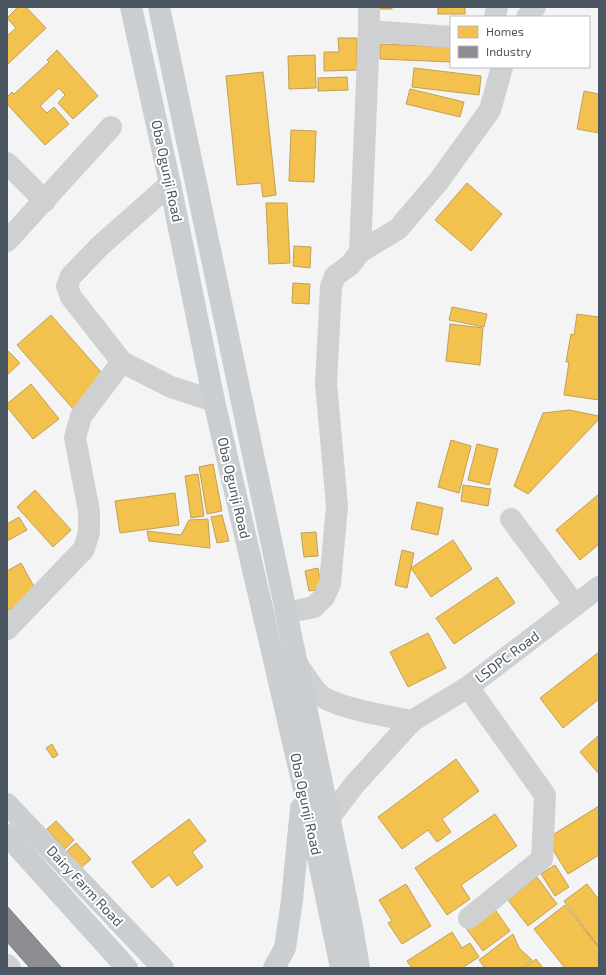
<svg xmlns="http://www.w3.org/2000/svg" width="606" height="975" font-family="'Exo 2',sans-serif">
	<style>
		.homes { fill: #f2c14e; stroke: #c0a154 }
		.industry { fill: #8d8d92; stroke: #797c83 }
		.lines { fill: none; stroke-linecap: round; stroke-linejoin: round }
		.minor { stroke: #ced0d2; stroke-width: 22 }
		.major { stroke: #caced1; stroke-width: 22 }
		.labels { text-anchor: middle; stroke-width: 4; stroke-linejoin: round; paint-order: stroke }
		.street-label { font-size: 14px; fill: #4a5661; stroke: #fff }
	</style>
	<rect width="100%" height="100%" fill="#f4f4f4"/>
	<g class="homes">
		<path d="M18,7h8l20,21 -39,37v-31l1,1 8,-7 -9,-10z"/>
		<path d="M373,7h19v2h-18z"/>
		<rect x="438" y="7" width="27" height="7"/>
		<path d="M338,38h19v32l-33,1v-19h15z"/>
		<path d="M380,44l71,3v15l-71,-3z"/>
		<path d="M57,50l41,46 -25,23 -15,-16 7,-8 -6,-7 -19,18 7,7 7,-6 15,17 -24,21 -38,-41v-7l5,-5 2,2 35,-32 -2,-2z"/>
		<path d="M315,55l1,33 -27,1 -1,-33z"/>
		<path d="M414,68l67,8 -2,19 -67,-8z"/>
		<path d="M263,72l13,123 -13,2 -2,-14 -24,2 -11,-109z"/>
		<path d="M347,77l1,13 -30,1v-13z"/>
		<path d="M410,89l54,13 -4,15 -54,-13z"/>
		<path d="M584,91l15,3v39l-22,-4z"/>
		<path d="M291,130l25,1 -2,51 -25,-1z"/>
		<path d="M467,183l35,31 -31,37 -36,-31z"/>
		<path d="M266,203h21l3,60 -21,1z"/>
		<path d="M294,246l17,1 -1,21 -17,-2z"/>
		<path d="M293,283l17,1 -1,20 -17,-1z"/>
		<path d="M452,307l35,7 -3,13 -35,-7z"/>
		<path d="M577,314l21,3 1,-3v86l-35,-5 5,-33h-3l5,-28 3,1z"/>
		<path d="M51,315l57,65 -34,30 -57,-65z"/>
		<path d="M450,324l33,4 -3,37 -34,-4z"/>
		<path d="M7,350l13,13 -13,12z"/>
		<path d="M31,384l28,35 -26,20 -26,-32v-3z"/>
		<path d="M569,410l30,6v3l-71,75 -14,-8 29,-73z"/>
		<path d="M451,440l20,6 -12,47 -21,-6z"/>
		<path d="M477,444l21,5 -9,36 -21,-5z"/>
		<path d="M213,464l9,47 -15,3 -8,-47z"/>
		<path d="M198,474l6,42 -13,2 -6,-42z"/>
		<path d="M463,485l28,4 -3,17 -27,-5z"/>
		<path d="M35,490l36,40 -18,17 -36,-40z"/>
		<path d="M175,493l4,32 -59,8 -5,-32z"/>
		<path d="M599,494v50l-19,16 -24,-30z"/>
		<path d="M417,502l26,6 -5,27 -27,-6z"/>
		<path d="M222,515l7,26 -12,2 -6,-26z"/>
		<path d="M19,517l8,13 -20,11v-17z"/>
		<path d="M208,519l2,29 -61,-7 -2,-10 34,4 8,-15z"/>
		<path d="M316,532l2,24 -14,1 -3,-24z"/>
		<path d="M453,540l19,29 -41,28 -20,-29z"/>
		<path d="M402,550l12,3 -7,35 -12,-3z"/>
		<path d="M21,563l17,31 -31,17v-40z"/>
		<path d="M318,568l4,21 -13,2 -4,-20z"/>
		<path d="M497,577l18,26 -61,41 -18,-26z"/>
		<path d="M428,633l18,35 -38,19 -18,-35z"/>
		<path d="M599,652v47l-36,29 -23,-30z"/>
		<path d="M599,735v39l-19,-22z"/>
		<path d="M52,744l6,11 -5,3 -7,-10z"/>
		<path d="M456,759l23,32 -37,28 9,13 -14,10 -9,-12 -26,19 -24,-32z"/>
		<path d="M599,806v49l-31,19 -22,-35z"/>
		<path d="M495,814l22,32 -56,39 9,14 -23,16 -32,-47z"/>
		<path d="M189,819l17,22 -14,11 11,15 -26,19 -8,-11 -17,13 -20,-26z"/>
		<path d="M56,821l18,19 -9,9 -18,-20z"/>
		<path d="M76,843l15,16 -10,9 -14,-17z"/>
		<path d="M555,865l14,22 -14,9 -14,-22z"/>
		<path d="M537,877l20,27 -29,22 -20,-26z"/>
		<path d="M406,884l25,42 -29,18 -14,-21 4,-2 -13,-21z"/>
		<path d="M587,884l12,16v47l-35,-46z"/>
		<path d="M565,905l34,43v20h-34l-31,-39z"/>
		<path d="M494,908l16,23 -27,20 -17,-23z"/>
		<path d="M452,932l10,16 8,-5 9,14 -17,11h-50l-5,-7z"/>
		<path d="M513,934l6,14 13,12 -10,8h-37l-6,-8z"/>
		<path d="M536,959l7,9h-19z"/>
	</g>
	<path class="industry" d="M7,906l55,62h-32l-23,-26z"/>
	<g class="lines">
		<g class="minor">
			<path d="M495,17l2,-10"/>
			<path d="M527,17l8,-10"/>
			<path d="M369,31l82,6"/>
			<path d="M7,163l38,38"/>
			<path d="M170,184l-70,62 -29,30 -4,10 4,11 51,65 49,25 43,14"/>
			<path d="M7,241l104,-114"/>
			<path d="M360,252l9,-221v-24"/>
			<path d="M511,519l64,86"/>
			<path d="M286,613l28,-6 10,-10 6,-13 7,-78 -11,-123 5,-96 4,-11 15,-11 10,-13 38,-23 40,-47 52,-72 12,-43"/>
			<path d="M7,629l77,-80 5,-17v-21l-14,-73 6,-22 41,-54"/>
			<path d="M297,664c7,10 14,22 22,30 15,14 72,23 93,27"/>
			<path d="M468,687l77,108 -3,64 -73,59"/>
			<path d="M329,818l25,-33 58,-64 56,-34 131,-100"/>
			<path d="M7,965l3,3"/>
		</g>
		<g class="major">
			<path d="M131,7l39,177 44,217 89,384 38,183"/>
			<path d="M159,7l193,919 7,42"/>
			<path d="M7,804l156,164"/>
			<path d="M7,835l120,133"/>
			<path d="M274,968l11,-20 7,-48 9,-92"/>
		</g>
	</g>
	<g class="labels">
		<g class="street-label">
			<text transform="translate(167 171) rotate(78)" y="5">Oba Ogunji Road</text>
			<text transform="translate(234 488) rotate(77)" y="5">Oba Ogunji Road</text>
			<text transform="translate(507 657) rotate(-37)" y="5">LSDPC Road</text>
			<text transform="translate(306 804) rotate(78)" y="5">Oba Ogunji Road</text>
			<text transform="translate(85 886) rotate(47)" y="5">Dairy Farm Road</text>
		</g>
	</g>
	<rect width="606" height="975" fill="none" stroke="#4a5661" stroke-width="16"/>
	<rect x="450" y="16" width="140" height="52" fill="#ffffff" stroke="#b7bbc0"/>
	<rect x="458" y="26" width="20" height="12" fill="#f2c14e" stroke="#b7bbc0"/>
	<text x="486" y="36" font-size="12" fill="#4a5661">Homes</text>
	<rect x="458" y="46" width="20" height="12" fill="#8d8d92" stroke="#b7bbc0"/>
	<text x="486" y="56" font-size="12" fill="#4a5661">Industry</text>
</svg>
